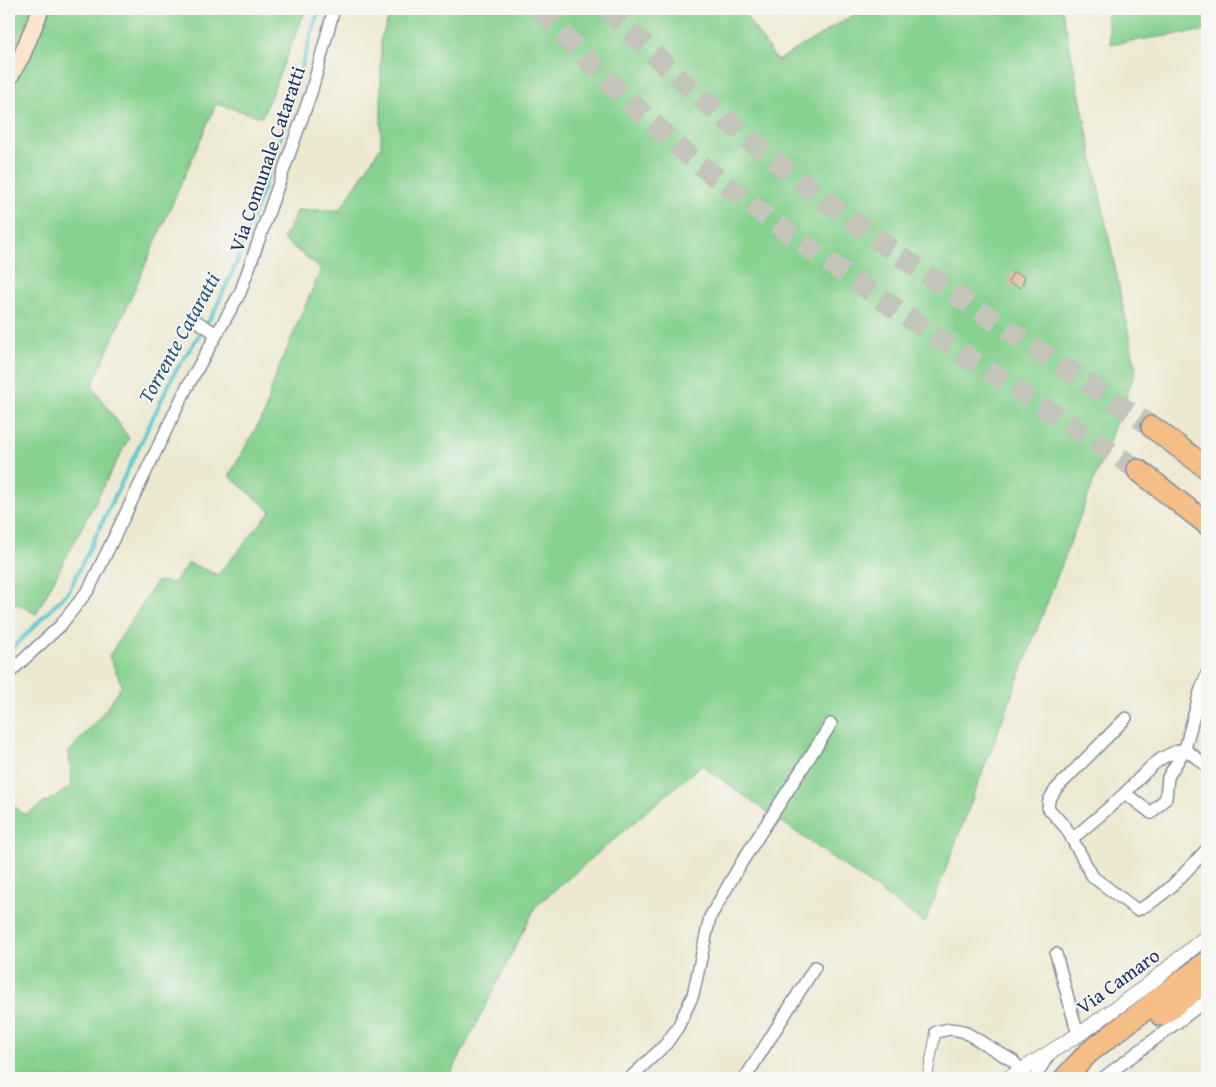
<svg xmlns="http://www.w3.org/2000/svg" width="1216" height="1087" font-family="'Gentium Book Plus',serif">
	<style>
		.green { fill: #87d28f; stroke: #518076 }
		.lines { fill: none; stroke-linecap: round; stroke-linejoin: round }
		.stream { stroke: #5cc9d1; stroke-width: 4 }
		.building { fill: #e2a987 }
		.motorway-tunnel { stroke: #c3c4ba; stroke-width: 21; stroke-dasharray: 21 11; stroke-linecap: butt }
		.pedestrian-casing { stroke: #848c98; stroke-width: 11 }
		.minor-casing { stroke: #848c98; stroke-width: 14 }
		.tertiary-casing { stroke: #848c98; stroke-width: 16 }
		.secondary-casing { stroke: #848c98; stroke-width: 19 }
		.motorway-casing { stroke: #848c98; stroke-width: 24 }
		.pedestrian { stroke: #fff; stroke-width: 9 }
		.minor { stroke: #fff; stroke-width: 11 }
		.tertiary { stroke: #fff; stroke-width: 14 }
		.secondary { stroke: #fbe5cf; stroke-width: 16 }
		.motorway { stroke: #f6be87; stroke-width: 21 }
		.labels { text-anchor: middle; stroke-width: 4; stroke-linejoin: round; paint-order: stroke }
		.street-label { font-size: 20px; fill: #1b2f5e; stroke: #f6f6f2 }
		.water-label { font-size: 21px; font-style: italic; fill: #2b567b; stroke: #f6f6f2 }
	</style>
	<rect width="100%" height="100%" fill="#f6f6f2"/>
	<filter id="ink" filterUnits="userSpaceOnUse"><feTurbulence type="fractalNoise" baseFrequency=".02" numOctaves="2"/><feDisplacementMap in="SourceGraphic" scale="10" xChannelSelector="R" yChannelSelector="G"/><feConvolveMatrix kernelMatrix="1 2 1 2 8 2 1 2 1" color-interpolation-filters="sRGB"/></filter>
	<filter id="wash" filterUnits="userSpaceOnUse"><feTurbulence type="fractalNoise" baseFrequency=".0096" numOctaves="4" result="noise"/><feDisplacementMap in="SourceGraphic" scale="20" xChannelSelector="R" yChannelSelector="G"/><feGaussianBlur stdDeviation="1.12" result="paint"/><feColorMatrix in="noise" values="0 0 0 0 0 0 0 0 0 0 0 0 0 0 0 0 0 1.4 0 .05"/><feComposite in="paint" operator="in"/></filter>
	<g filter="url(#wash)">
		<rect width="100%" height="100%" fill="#ede9d1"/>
		<g class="green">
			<path d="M9,9h297l-44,108 -46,-13 -124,282 37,52 -93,176 -27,-14z"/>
			<path d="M392,9h349l36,52 86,-52h199l74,361 -211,553 -224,-158 -165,141 -87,172h-440v-276l16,13 47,-29 -3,-34 37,-43 16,-24 -13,-29 48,-75 16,2 16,-20 29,12 53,-64 -42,-35 36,-64 9,-33 47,-110 -38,-30 15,-29h42l41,-64v-108z"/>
			<path d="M1106,9h101v21l-96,14z"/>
		</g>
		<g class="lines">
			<path class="stream" d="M9,652l60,-61 106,-219 38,-58 23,-50 39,-109 44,-146"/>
		</g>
		<g id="blocks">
			<path class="building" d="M1013,272l12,5 -4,11 -13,-5z"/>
		</g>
	</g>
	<g filter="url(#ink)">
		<use href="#blocks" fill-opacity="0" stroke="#848c98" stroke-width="1"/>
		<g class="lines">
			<g class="motorway-tunnel">
				<path d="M540,9c48,52 97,103 152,149 140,115 296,211 446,312"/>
				<path d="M607,9c62,61 126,120 195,173 111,88 232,164 350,245"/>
			</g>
			<g class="pedestrian-casing">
				<path id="pedestrian" d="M927,1078l9,-46"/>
			</g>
			<g class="minor-casing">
				<g id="minor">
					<path d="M196,321l21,13"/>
					<path d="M9,673l51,-47 29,-37 98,-202 53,-94 71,-200 23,-84"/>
					<path d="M1126,718l-70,71 -7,11 -1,8 18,20 27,49 44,33c28,-12 49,-39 70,-61"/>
					<path d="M1125,793l26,20 15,-15 2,-21 17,-28 15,-57 7,-18"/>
					<path d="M1072,839c18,-15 36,-30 53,-46 20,-19 31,-38 60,-44l22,17"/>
					<path d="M1056,954l22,81"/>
					<path d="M936,1032l14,-3 13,2 50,30 14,17"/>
					<path d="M630,1078l36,-34 12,-17 15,-32 17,-78 33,-57 88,-136"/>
					<path d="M745,1078l70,-111"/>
					<path d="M1035,1078l14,-24"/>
					<path d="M1103,1078l104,-78"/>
				</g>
			</g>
			<g class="tertiary-casing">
				<path id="tertiary" d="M1009,1078l78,-49 62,-45 58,-48"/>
			</g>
			<g class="secondary-casing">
				<path id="secondary" d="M9,78l13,-23 19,-46"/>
			</g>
			<g class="motorway-casing">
				<g id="motorway">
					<path d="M1152,427l55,41"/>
					<path d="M1138,470l69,54"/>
					<path d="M1161,1015l46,-34"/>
					<path d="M1065,1078l23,-25 119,-91"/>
				</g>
			</g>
			<use href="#pedestrian" class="pedestrian"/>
			<use href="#minor" class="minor"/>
			<use href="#tertiary" class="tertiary"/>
			<use href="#secondary" class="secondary"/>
			<use href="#motorway" class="motorway"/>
		</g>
	</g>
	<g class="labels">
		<g class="street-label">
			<text transform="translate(267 159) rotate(-71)" y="7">Via Comunale Cataratti</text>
			<text transform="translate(1118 981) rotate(-36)" y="7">Via Camaro</text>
		</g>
		<g class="water-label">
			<text transform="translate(179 338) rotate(-61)" y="7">Torrente Cataratti</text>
		</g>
	</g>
	<rect width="1216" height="1087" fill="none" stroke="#f6f6f2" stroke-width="30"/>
</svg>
